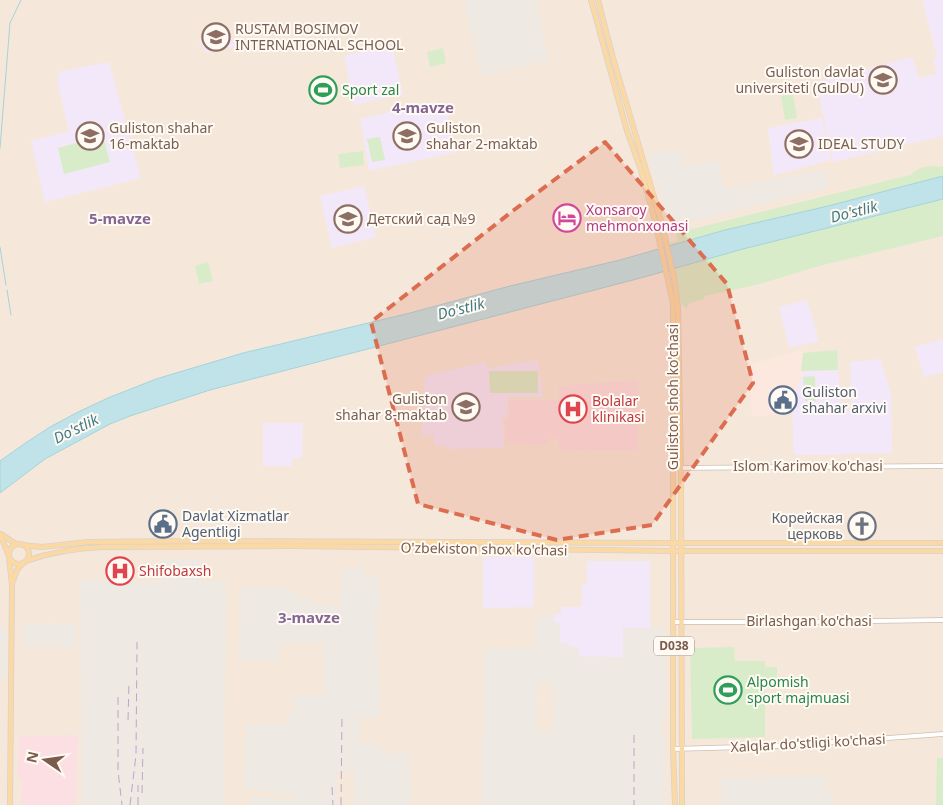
<svg xmlns="http://www.w3.org/2000/svg" width="943" height="805" font-family="'Noto Sans',sans-serif">
	<style>
		.residential { fill: #f5e8da }
		.commercial { fill: #fde8e0 }
		.industrial { fill: #efe9e4; fill-rule: evenodd }
		.education { fill: #f3e8fa }
		.medical { fill: #fbdfe3 }
		.green { fill: #d8ecc9 }
		.water { fill: #bfe3e8; stroke: #a5d3da }
		.lines { fill: none; stroke-linecap: round; stroke-linejoin: round }
		.stream { stroke: #a5d3da; stroke-width: 1 }
		.minor-casing { stroke: #d1beb0; stroke-width: 5.5 }
		.major-casing { stroke: #dad1cd; stroke-width: 6 }
		.minor { stroke: #fff; stroke-width: 4 }
		.major { stroke: #fbd9a5; stroke-width: 4.5 }
		.rail { stroke: #b9a8c9; stroke-width: 1; stroke-dasharray: 8 5; stroke-linecap: butt }
		.marked { fill: #dc6d51; fill-opacity: 0.2; stroke: #dc6d51; stroke-width: 4; stroke-dasharray: 10 6; stroke-linejoin: round }
		.labels { text-anchor: middle; stroke-width: 4; stroke-linejoin: round; paint-order: stroke }
		.shield { fill: #fffaf3; stroke: #a28b7f; stroke-width: 1 }
		.shield-label { font-size: 12px; font-weight: bold; fill: #7a5c4d }
		.education-label { font-size: 14px; fill: #785e54; stroke: #fffaf3; text-anchor: start }
		.leisure-label { font-size: 14px; fill: #27864d; stroke: #fffaf3; text-anchor: start }
		.hotel-label { font-size: 14px; fill: #b23c85; stroke: #fffaf3; text-anchor: start }
		.service-label { font-size: 14px; fill: #4e5e75; stroke: #fffaf3; text-anchor: start }
		.street-label { font-size: 14px; fill: #7a5c4d; stroke: #fffaf3 }
		.health-label { font-size: 14px; fill: #be3a42; stroke: #fffaf3; text-anchor: start }
		.worship-label { font-size: 14px; fill: #5b616d; stroke: #fffaf3; text-anchor: end }
		.neighbourhood-label { font-size: 15px; font-weight: bold; fill: #846695; stroke: #fffaf3 }
		.water-label { font-size: 15px; font-style: italic; fill: #437c86; stroke: #fffaf3 }
	</style>
	<rect width="100%" height="100%" fill="#fdf6ec"/>
	<rect class="residential" x="0" y="0" width="943" height="805"/>
	<path class="commercial" d="M799,351l4,2 -2,18h3l-4,8 -8,35 -40,2 -2,-40 -8,-9z"/>
	<g class="industrial">
		<path d="M464,0h72l12,60 -67,16 -4,-21z"/>
		<path d="M675,150l1,4 6,-2 1,14 37,-5 3,28 102,-19 4,16 -158,41 -23,-73z"/>
		<path d="M162,559h40v23h24l-2,223h-142l-2,-224 82,1z"/>
		<path d="M365,567v10h13l1,40h-3l4,101 -21,-1 1,19h-4v6l24,1v7h3l1,3h25l2,52h-56l-1,-34h-16l-2,1 1,33h-86l1,-9 41,4 1,-5 -49,-6 1,-44 -1,-20h43v-11h5v-18l31,-1v-52h-44v17h-41l2,-72h39v1l15,1v7h15v8l31,1v-7l1,-1v-28h12l1,-2z"/>
		<path d="M536,615l18,1 1,7h5l9,20 11,5 -1,8 44,1v-29l41,-1v30l2,1v60l-5,1v13h4v73h-183v-67l2,-1 1,-88 51,-1zM537,683h16l1,48 -19,-1z"/>
		<path d="M23,623l53,1v23h-53z"/>
		<path d="M6,627l1,51h-7v-50z"/>
		<path d="M826,776v17h6v12h-111l1,-27z"/>
	</g>
	<g class="education">
		<path d="M922,0h21v136l-110,26 -17,-80 96,-25 7,21 17,-4 -3,-15 4,-2z"/>
		<path d="M229,28l5,19 -28,6 -7,-11 5,-11z"/>
		<path d="M392,45l11,49 -49,11 -10,-49z"/>
		<path d="M109,62l32,116 -96,24 -14,-61 38,-10 -12,-51 2,-1 -1,-7z"/>
		<path d="M436,101l1,6 3,-1v2l6,-1 10,45 -87,19 -9,-52z"/>
		<path d="M822,118l9,42 -57,15 -6,-47z"/>
		<path d="M364,186l12,51 -44,11 -12,-52z"/>
		<path d="M807,300l12,41 -30,7 -10,-41z"/>
		<path d="M943,339v33l-19,5 -9,-30z"/>
		<path d="M880,359l11,34 1,60 -98,2 -2,-42 6,-27 6,-15 34,-1 3,36 6,1 1,4h3l-1,-49z"/>
		<path d="M538,360l5,37h-35l-1,20h-4l1,31 -58,1v-3l-12,-1v-10l-12,1 3,-60 61,-14 1,6z"/>
		<path d="M263,423h40l-1,35h-10v8h-29z"/>
		<path d="M483,557h51v50l-51,1z"/>
		<path d="M587,561h63v67h-27v29l-44,-1v-8l-10,-2 -1,-3h-8v-20h-6v-9h7v-7h21v-23h5z"/>
	</g>
	<g class="medical">
		<path d="M638,380v70l-79,1v-13l-11,1v6l-43,-1v-26h4v-18h50v-14z"/>
		<path d="M78,735l-3,70h-54l1,-26 -4,-1 1,-42z"/>
	</g>
	<g class="green">
		<path d="M443,48l3,15 -16,4 -3,-15z"/>
		<path d="M793,94l4,24 -12,2 -4,-24z"/>
		<path d="M103,136l7,26 -46,12 -6,-26z"/>
		<path d="M380,137l5,23 -13,2 -5,-23z"/>
		<path d="M363,151l1,14 -24,3 -2,-14z"/>
		<path d="M930,166l9,1 4,-1v70l-120,29 -67,20 -51,11 -1,3 -14,4 -4,6 -5,-6 -13,-60 10,-2 -2,-8 234,-58 10,-7z"/>
		<path d="M208,262l5,19 -14,3 -4,-18z"/>
		<path d="M837,350l1,20 -37,1 2,-18z"/>
		<path d="M489,371h49v22h-48z"/>
		<path d="M815,376l1,25h-11l-2,-24z"/>
		<path d="M734,647l1,14h30v9l1,-3h11v21h-12v49l-73,2 -2,-91z"/>
		<path d="M937,758h6v47h-7z"/>
	</g>
	<path class="water" d="M943,176v23l-200,50 -106,30 -427,111 -80,26 -20,8 -65,35 -45,34v-32l24,-17 26,-17 28,-15 30,-14 48,-19 87,-26 167,-40 100,-27 110,-26 105,-30 103,-24z"/>
	<g class="lines">
		<g class="stream">
			<path d="M0,148l10,-125 11,-23"/>
			<path d="M0,247l6,38"/>
			<path d="M7,290l4,25"/>
		</g>
		<g class="minor-casing">
			<g id="minor">
				<path d="M673,468l270,-2"/>
				<path d="M674,622h133l136,-2"/>
				<path d="M673,749l104,-3 166,-12"/>
			</g>
		</g>
		<g class="major-casing">
			<g id="major">
				<path d="M591,0l36,131 14,39 13,47 19,86v446l2,56"/>
				<path d="M598,0l15,58 49,166 12,54 4,28 3,170 1,329"/>
				<path d="M0,534l8,20"/>
				<path d="M1,534l15,10"/>
				<circle cx="19" cy="554" r="10"/>
				<path d="M23,545l19,2 46,-5 105,-1 465,2h285"/>
				<path d="M9,557l3,28 -2,220"/>
				<path d="M26,561c25,-9 51,-13 77,-14l189,-1 382,5h269"/>
				<path d="M13,581l4,-11 5,-6"/>
			</g>
		</g>
		<use href="#minor" class="minor"/>
		<use href="#major" class="major"/>
		<g class="rail">
			<path d="M118,697v74l4,34"/>
			<path d="M128,720l1,-38"/>
			<path d="M634,735v70"/>
			<path d="M332,787l1,18"/>
			<path d="M142,793l1,-45"/>
			<path d="M130,805l6,-50 1,-113"/>
			<path d="M138,805v-20"/>
			<path d="M341,805l1,-90"/>
		</g>
	</g>
	<path class="marked" d="M605,142l122,142 26,99 -101,142 -95,15 -139,-36 -47,-182 143,-112z"/>
	<defs>
		<g id="school-ring" transform="scale(1.4375)"><circle r="9.5" fill="#fffaf3" stroke="#8d6e63" stroke-width="1.5"/><path d="M0-5L7-2L0 1L-7-2ZM-4 1L0 2.5L4 1V4Q0 6-4 4Z" fill="#8d6e63"/></g>
		<g id="university-ring" transform="scale(1.4375)"><circle r="9.5" fill="#fffaf3" stroke="#8d6e63" stroke-width="1.5"/><path d="M0-5L7-2L0 1L-7-2ZM-4 1L0 2.5L4 1V4Q0 6-4 4Z" fill="#8d6e63"/></g>
		<g id="stadium-ring" transform="scale(1.4375)"><circle r="9.5" fill="#fffaf3" stroke="#2e9e5b" stroke-width="1.5"/><path d="M0-5a6.5 5 0 1 0 0 10a6.5 5 0 1 0 0-10ZM-3.5-1.8h7v3.6h-7Z" fill="#2e9e5b"/></g>
		<g id="hotel-ring" transform="scale(1.4375)"><circle r="9.5" fill="#fffaf3" stroke="#d1479c" stroke-width="1.5"/><path d="M-6-4.5h1.5V1H6V5H4.5V3h-9V5H-6ZM-4 0a1.8 1.8 0 1 1 3.6 0ZM.5 0V-2.5h3Q6-2.5 6 0Z" fill="#d1479c"/></g>
		<g id="civic-ring" transform="scale(1.4375)"><circle r="9.5" fill="#fffaf3" stroke="#5c6f8a" stroke-width="1.5"/><path d="M-.6-6.5H3V-4.5H.6V-3L4-1V1h2V6H-6V1h2V-1L-.6-3ZM-1.2 2.5V6h2.4V2.5Z" fill="#5c6f8a"/></g>
		<g id="hospital-ring" transform="scale(1.4375)"><circle r="9.5" fill="#fffaf3" stroke="#e0444e" stroke-width="1.5"/><path d="M-5-5h3v3.5h4V-5h3V5h-3V1.5h-4V5h-3Z" fill="#e0444e"/></g>
		<g id="church-ring" transform="scale(1.4375)"><circle r="9.5" fill="#fffaf3" stroke="#6b7280" stroke-width="1.5"/><path d="M-1.2-6h2.4v3.5h3.3v2.4h-3.3V6h-2.4V-.1h-3.3v-2.4h3.3Z" fill="#6b7280"/></g>
	</defs>
	<g fill-rule="evenodd">
		<use href="#school-ring" x="216" y="37"/>
		<use href="#university-ring" x="883" y="80"/>
		<use href="#stadium-ring" x="323" y="90"/>
		<use href="#school-ring" x="90" y="136"/>
		<use href="#school-ring" x="407" y="136"/>
		<use href="#school-ring" x="799" y="144"/>
		<use href="#hotel-ring" x="567" y="218"/>
		<use href="#school-ring" x="348" y="219"/>
		<use href="#civic-ring" x="783" y="400"/>
		<use href="#school-ring" x="466" y="407"/>
		<use href="#hospital-ring" x="573" y="409"/>
		<use href="#civic-ring" x="163" y="524"/>
		<use href="#church-ring" x="862" y="526"/>
		<use href="#hospital-ring" x="120" y="571"/>
		<use href="#stadium-ring" x="728" y="690"/>
	</g>
	<g class="labels">
		<rect class="shield" x="654" y="636.5" width="40" height="19" rx="4"/>
		<g class="shield-label">
			<text x="674" y="650">D038</text>
		</g>
		<g class="education-label">
			<text x="235" y="34">RUSTAM BOSIMOV<tspan x="235" dy="16">INTERNATIONAL SCHOOL</tspan></text>
			<text x="864" y="77" text-anchor="end">Guliston davlat<tspan x="864" dy="16">universiteti (GulDU)</tspan></text>
			<text x="109" y="133">Guliston shahar<tspan x="109" dy="16">16-maktab</tspan></text>
			<text x="426" y="133">Guliston<tspan x="426" dy="16">shahar 2-maktab</tspan></text>
			<text x="818" y="149">IDEAL STUDY</text>
			<text x="367" y="224">Детский сад №9</text>
			<text x="447" y="404" text-anchor="end">Guliston<tspan x="447" dy="16">shahar 8-maktab</tspan></text>
		</g>
		<g class="leisure-label">
			<text x="342" y="95">Sport zal</text>
			<text x="747" y="687">Alpomish<tspan x="747" dy="16">sport majmuasi</tspan></text>
		</g>
		<g class="hotel-label">
			<text x="586" y="215">Xonsaroy<tspan x="586" dy="16">mehmonxonasi</tspan></text>
		</g>
		<g class="service-label">
			<text x="802" y="397">Guliston<tspan x="802" dy="16">shahar arxivi</tspan></text>
			<text x="182" y="521">Davlat Xizmatlar<tspan x="182" dy="16">Agentligi</tspan></text>
		</g>
		<g class="street-label">
			<text transform="translate(673 397) rotate(-90)" y="5">Guliston shoh ko'chasi</text>
			<text x="808" y="471">Islom Karimov ko'chasi</text>
			<text transform="translate(484 549) rotate(1)" y="5">O'zbekiston shox ko'chasi</text>
			<text x="809" y="626">Birlashgan ko'chasi</text>
			<text transform="translate(808 743) rotate(-3)" y="5">Xalqlar do'stligi ko'chasi</text>
		</g>
		<g class="health-label">
			<text x="592" y="406">Bolalar<tspan x="592" dy="16">klinikasi</tspan></text>
			<text x="139" y="576">Shifobaxsh</text>
		</g>
		<g class="worship-label">
			<text x="843" y="523">Корейская<tspan x="843" dy="16">церковь</tspan></text>
		</g>
		<g class="neighbourhood-label">
			<text x="423" y="113">4-mavze</text>
			<text x="120" y="224">5-mavze</text>
			<text x="309" y="623">3-mavze</text>
		</g>
		<g class="water-label">
			<text transform="translate(854 212) rotate(-14)" y="5">Do'stlik</text>
			<text transform="translate(461 309) rotate(-14)" y="5">Do'stlik</text>
			<text transform="translate(76 429) rotate(-26)" y="5">Do'stlik</text>
		</g>
	</g>
	<g transform="translate(45 760) rotate(283)" stroke="#fffaf3" stroke-width="4" paint-order="stroke">
	<path d="M0-4L9 19L0 12L-9 19Z" fill="#7a5c4d"/>
	<text y="-8" font-size="14" font-weight="bold" text-anchor="middle" fill="#7a5c4d">N</text>
	</g>
</svg>
